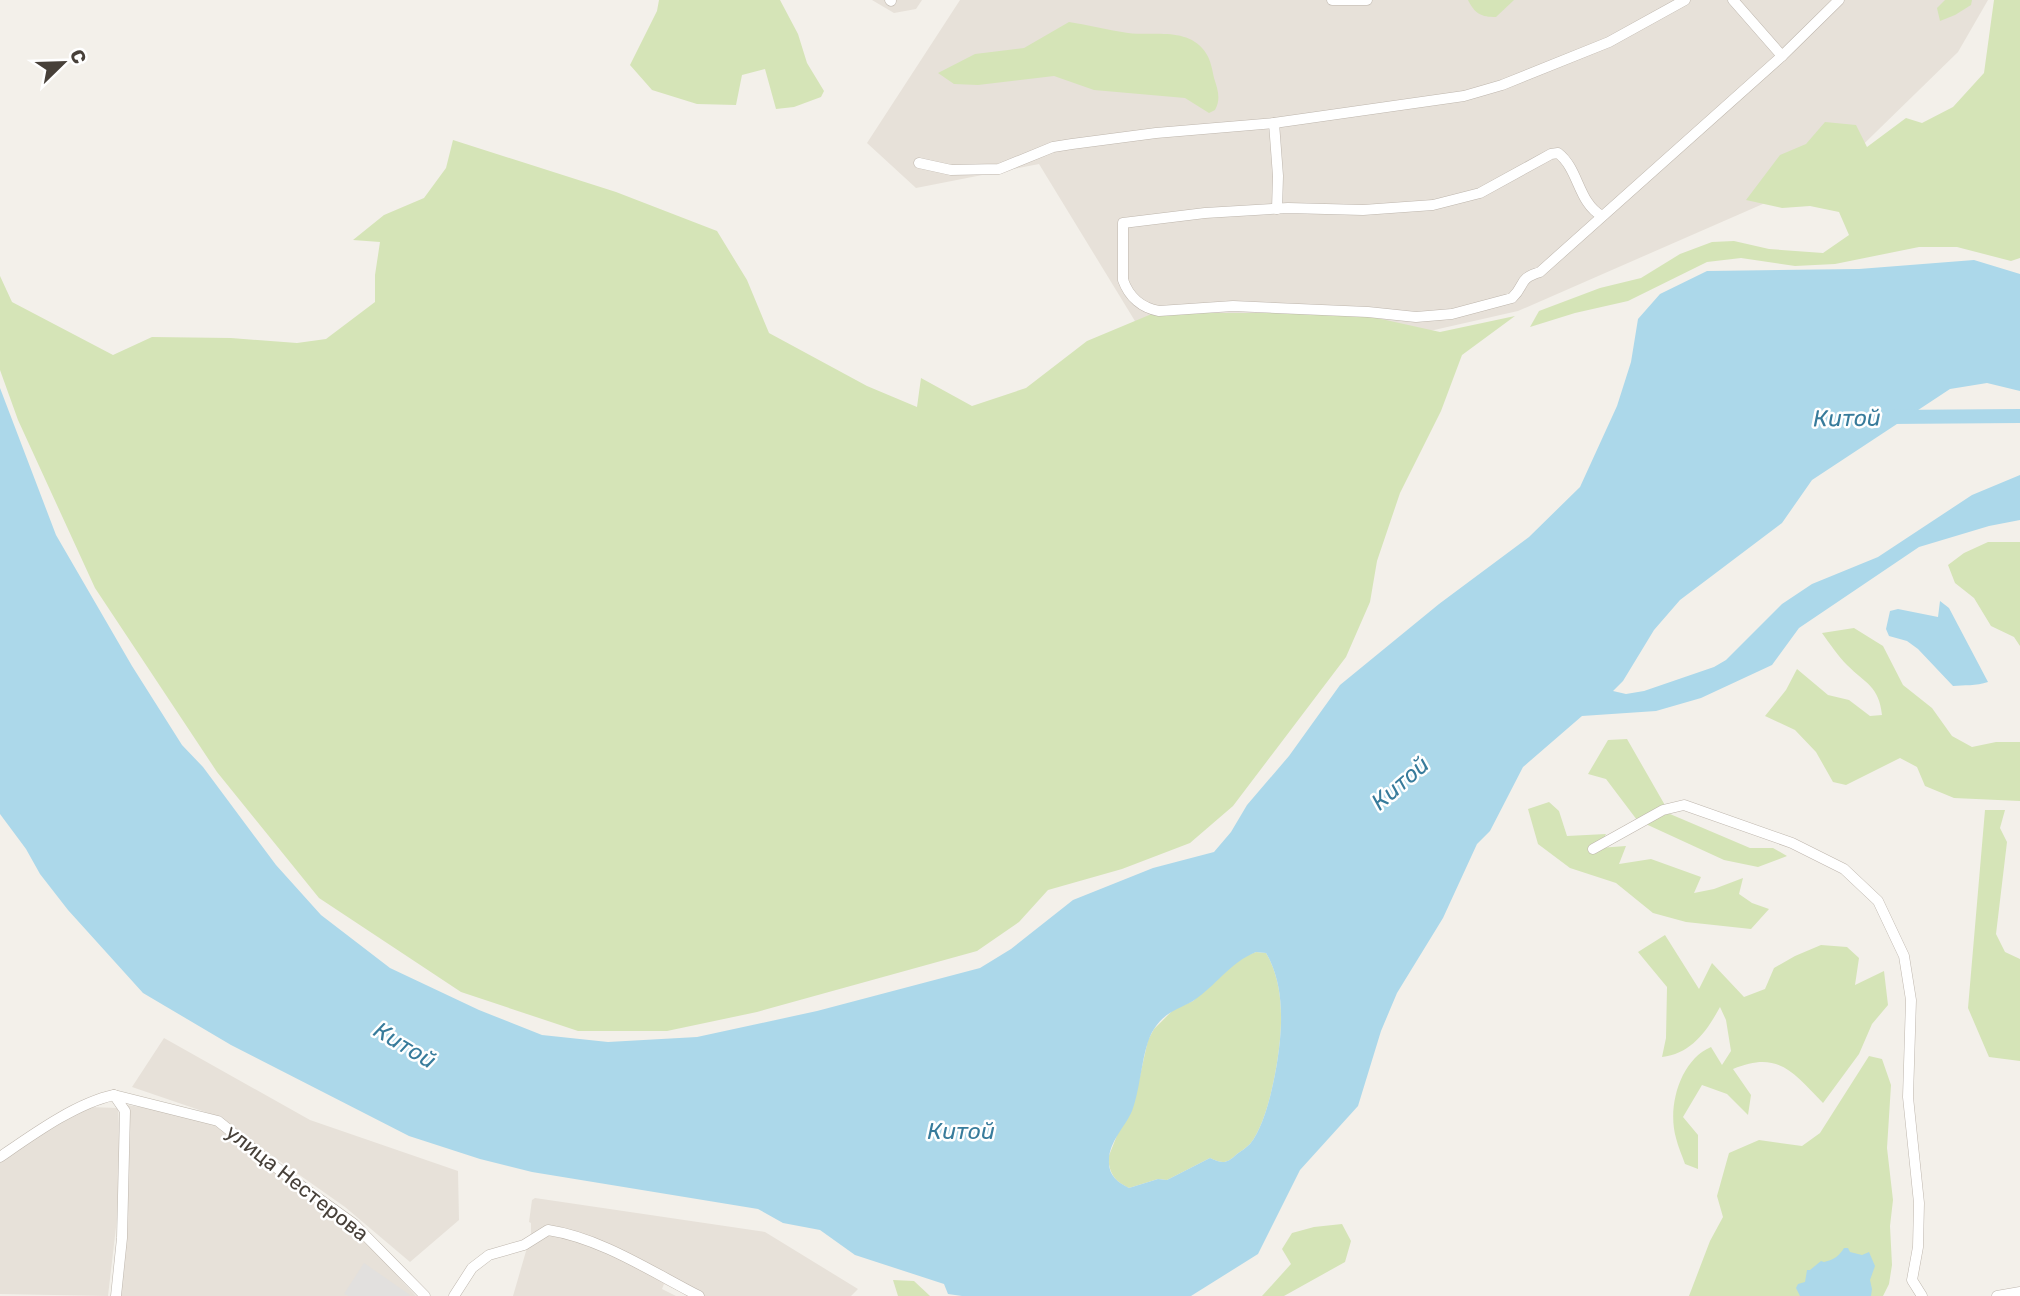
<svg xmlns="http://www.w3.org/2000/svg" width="2020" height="1296" font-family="Rubik,sans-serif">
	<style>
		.residential { fill: #e7e1d9 }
		.green { fill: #d5e4b7 }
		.parking { fill: #e2e0de }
		.water { fill: #acd8ea; fill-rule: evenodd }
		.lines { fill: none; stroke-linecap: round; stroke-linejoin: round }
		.river { stroke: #acd8ea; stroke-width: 14 }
		.street-casing { stroke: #beb6ad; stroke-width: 11 }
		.street { stroke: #fff; stroke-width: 10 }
		.labels { text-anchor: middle; stroke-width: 5; stroke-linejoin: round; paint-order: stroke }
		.street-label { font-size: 21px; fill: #474039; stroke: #fff }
		.water-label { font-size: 23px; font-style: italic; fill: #377b9b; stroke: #fff }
	</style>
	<rect width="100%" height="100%" fill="#f3f0ea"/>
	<g class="residential">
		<path d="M872,0h50l-6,9 -22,4z"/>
		<path d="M960,0h1028l-30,52 -124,121 -316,138 -106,24 -274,-9 -99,-162 -123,24 -49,-45z"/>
		<path d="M164,1038l146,82 148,51 1,49 -49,42 -65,-55 -131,-92 -82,-28z"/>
		<path d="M127,1105l84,13 141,109 64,69h-297l7,-63z"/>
		<path d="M89,1107l29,1 4,68 -14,120 -108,-2v-135z"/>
		<path d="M535,1198l230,34 93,57 -7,7h-162l-25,-12 -2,5 14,7h-163l18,-62v-11l-2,-1 3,-22z"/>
	</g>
	<g class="green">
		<path d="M659,0h121l18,34 9,29 17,28 -3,6 -27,10 -18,2 -11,-40 -23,6 -6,30 -39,-1 -45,-14 -22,-25 27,-54z"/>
		<path d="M1468,0h46l-18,17c-15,0 -21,-3 -28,-17z"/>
		<path d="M1945,0h27l-1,5 -16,10 -15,6 -3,-13z"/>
		<path d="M1994,0h26v258l-9,3 -54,-14h-38l-84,17 -40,2 -54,-8 -34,4 -79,39 -53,12 -45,14 9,-16 61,-23 41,-10 39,-24 32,-12 22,-1 35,8 54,4 26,-18 -10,-23 -29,-6 -28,2 -36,-8 34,-45 26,-11 19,-22 31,3 11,22 39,-29 16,5 31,-16 31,-34z"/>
		<path d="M1069,22c19,3 39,8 59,11 24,3 56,-5 74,15 8,8 10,20 12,30 4,12 7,21 1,32l-6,3 -24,-15 -91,-8 -40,-14 -76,9 -24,-1 -16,-11 37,-19 49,-6z"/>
		<path d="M453,140l163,52 101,39 30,49 22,53 98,53 50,21 4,-29 51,28 54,-18 61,-47 67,-28h200l86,19 75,-16 -53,39 -21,56 -41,82 -23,68 -7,41 -24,55 -113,149 -43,37 -68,26 -74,21 -29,32 -42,29 -220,61 -90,19h-89l-117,-39 -142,-94 -102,-126 -122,-184 -77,-168 -18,-50v-94l12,26 101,53 39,-18 79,1 66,5 29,-4 49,-37v-27l5,-33 -27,-2 31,-25 40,-17 22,-30z"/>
		<path d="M1988,542h32v104l-6,-9 -23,-11 -17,-28 -19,-15 -7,-18 16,-12z"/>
		<path d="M1854,628l29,18 20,39 29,23 20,28 20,11 24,-5h24v59l-66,-3 -29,-12 -8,-19 -17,-9 -54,27 -13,-3 -17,-30 -21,-22 -30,-14 21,-26 11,-21 31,26 21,5 21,16 12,-1c-3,-29 -16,-31 -35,-50 -9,-9 -17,-21 -25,-32z"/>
		<path d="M1627,739l43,75 80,34h23l14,8 -29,11 -34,-7 -87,-40 -31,-41 -18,-5 20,-34z"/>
		<path d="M1549,802l10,9 8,25 39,-2 -7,14 27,-2 -7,18 32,-5 50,18 -7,16 20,-4 29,-11 -4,16 13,9 17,6 -18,20 -65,-7 -33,-9 -37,-30 -46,-15 -32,-24 -10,-35z"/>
		<path d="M1985,810h20l-5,18 7,14 -11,92 9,18 15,7v102l-31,-4 -21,-49z"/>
		<path d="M1665,935l34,54 13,-26 32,34 21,-8 9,-21 21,-12 26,-11 26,2 12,11 -4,27 29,-14 4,34 -16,19 -13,30 -36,49c-30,-31 -45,-53 -90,-34l18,26 -3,20 -21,-21 -25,-9 -19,32 15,18v34l-13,-5c-3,-9 -7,-17 -9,-26 -9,-31 4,-78 35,-91l11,18 9,-14 -5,-31 -6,-13c-13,24 -29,47 -58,50l4,-19 1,-51 -29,-35z"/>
		<path d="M1256,952l10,1c11,18 15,42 15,62 1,32 -11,105 -31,129 -4,4 -9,7 -13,10 -11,10 -14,10 -27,4l-43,22 -9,-1 -29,9c-15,-7 -19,-14 -21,-30l31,-78 9,-40 6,-11 20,-20 19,-8 47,-43z"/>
		<path d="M1869,1056l13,3 9,26 -4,63 6,52 -3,26 2,39 -3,19 -6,12h-194l21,-55 13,-24 -6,-21 12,-43 30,-13 43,6 18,-13z"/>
		<path d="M1342,1224l9,17 -6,21 -61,34h-22l29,-32 -9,-15 10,-16 22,-6z"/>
		<path d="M893,1280l21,1 16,15h-32z"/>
	</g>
	<path class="parking" d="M364,1263l46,32 -1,1h-60l-5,-2z"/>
	<g class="water">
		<path d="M1974,260l46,14v117l-33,-8 -37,6 -138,91 -30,43 -102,77 -26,30 -31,51 -10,10 13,3 18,-3 70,-24 12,-7 56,-56 30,-20 66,-27 94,-62 48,-20v45l-31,6 -70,21 -120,81 -27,37 -71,33 -45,13 -74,5 -59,51 -33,64 -13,13 -34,74 -46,75 -16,38 -23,75 -58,64 -42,84 -67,42h-229l-14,-2 -4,-10 -89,-29 -35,-25 -37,-7 -25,-14 -226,-37 -52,-13 -71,-23 -178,-91 -88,-52 -75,-83 -28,-36 -14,-25 -26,-35v-426l56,147 76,131 50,79 21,22 73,98 45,50 69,53 89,42 63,25 66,7 89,-5 120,-26 163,-43 31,-19 62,-49 80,-32 61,-16 17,-20 16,-27 42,-49 51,-71 99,-81 90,-67 51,-50 37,-81 14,-44 7,-43 22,-25 47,-23 152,-2zM1256,952l10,1c11,18 15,42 15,62 1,32 -11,105 -31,129 -4,4 -9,7 -13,10 -11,10 -14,10 -27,4l-43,22 -9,-1 -29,9c-12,-6 -21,-13 -20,-28 0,-18 16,-33 23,-49 9,-22 10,-65 22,-82 11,-17 23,-19 39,-28 23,-15 36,-38 63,-49z"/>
		<path d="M1940,601l9,7 39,74c-12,4 -24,3 -35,4l-35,-37 -11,-8 -18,-5 -3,-7 4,-18 8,-2 40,8z"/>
		<path d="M1844,1248h4l2,4 12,3 7,-3 6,14 -5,14 2,9 -1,7h-71l-4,-8 2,-4 7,-2 2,-12h3l11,-9 3,1c10,-2 16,-7 20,-14z"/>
	</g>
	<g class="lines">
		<path class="river" d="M1888,417l132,-1"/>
		<g class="street-casing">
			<g id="street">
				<path d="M890,0l1,1"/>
				<path d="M1332,0h35"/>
				<path d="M1733,0l49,56"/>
				<path d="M1274,123l4,53 -1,33"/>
				<path d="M919,163l32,7 48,-1 54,-22 19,-3 84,-11 118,-10 190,-27 38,-11 107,-43 76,-42"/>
				<path d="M1602,216c-24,-13 -23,-47 -44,-63l-7,1 -71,39 -47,12 -70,5 -75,-2 -83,5 -82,10v57c6,17 19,28 36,31l74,-5 135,6 48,5 36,-3 60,-16c14,-13 5,-19 28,-26l242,-216 57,-56"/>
				<path d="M1593,849l70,-39 21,-5 108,38 52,26 34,32 26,55 7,44 -3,97 11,106 -1,44 -6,33 10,16"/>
				<path d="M114,1095l11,16 -3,127 -6,58"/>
				<path d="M0,1157c32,-22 76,-54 114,-62l104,26 64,51 72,52 71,72"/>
				<path d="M454,1296l18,-28 17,-13 35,-10 24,-15c53,8 104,42 151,66"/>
				<path d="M1997,1296l23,-4"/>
			</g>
		</g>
		<use href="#street" class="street"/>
	</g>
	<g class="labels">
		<g class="street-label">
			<text transform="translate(297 1183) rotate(38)" y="7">улица Нестерова</text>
		</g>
		<g class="water-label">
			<text transform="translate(1847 418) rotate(-1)" y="8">Китой</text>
			<text transform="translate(1400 783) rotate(-41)" y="8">Китой</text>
			<text transform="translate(405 1045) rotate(31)" y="8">Китой</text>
			<text x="961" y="1139">Китой</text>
		</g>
	</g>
	<g transform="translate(63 63) rotate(67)" stroke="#ffffff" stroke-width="5" paint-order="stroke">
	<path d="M0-5L12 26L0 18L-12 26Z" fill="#474039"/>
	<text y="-10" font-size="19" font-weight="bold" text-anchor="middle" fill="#474039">С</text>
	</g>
</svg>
